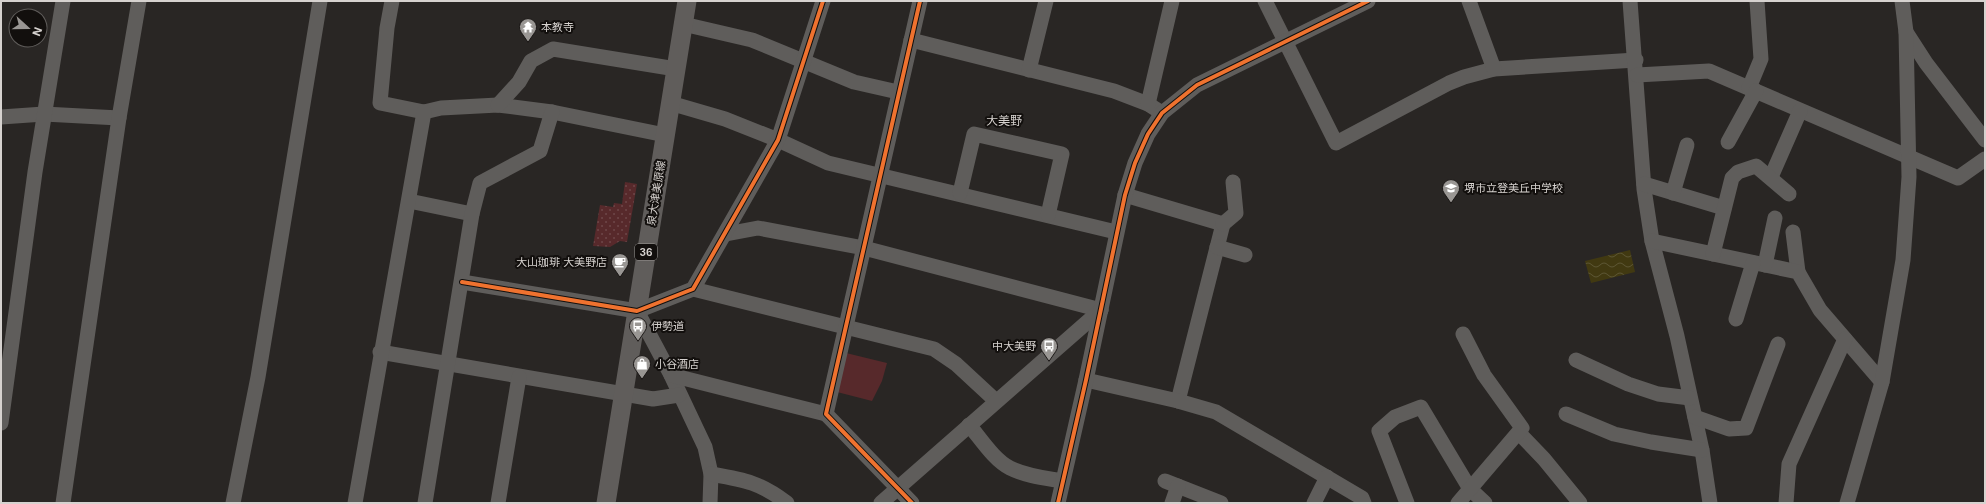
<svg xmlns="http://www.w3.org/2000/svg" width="1986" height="504" font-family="Inter,'Noto Sans JP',sans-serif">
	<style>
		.park { fill: #57292b }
		.garden { fill: url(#garden-dots) }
		.water { fill: url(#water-waves) }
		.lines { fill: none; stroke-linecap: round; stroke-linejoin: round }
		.minor { stroke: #5f5d5b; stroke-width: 15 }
		.major { stroke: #605d5b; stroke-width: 19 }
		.cycleway-casing { stroke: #120f0d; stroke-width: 6 }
		.cycleway { stroke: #ef722f; stroke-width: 4 }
		.labels { text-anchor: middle; stroke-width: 4; stroke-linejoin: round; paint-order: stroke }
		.shield { fill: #120f0d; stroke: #9b9895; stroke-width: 1 }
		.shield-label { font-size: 10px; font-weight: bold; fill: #d6d2cf }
		.poi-label { font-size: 11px; fill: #d6d2cf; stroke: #120f0d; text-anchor: start }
		.street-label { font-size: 11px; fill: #d6d2cf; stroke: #120f0d }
		.neighbourhood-label { font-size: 12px; fill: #d6d2cf; stroke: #120f0d }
	</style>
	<defs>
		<pattern id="garden-dots" width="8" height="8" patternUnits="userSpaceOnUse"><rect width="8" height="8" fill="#57292b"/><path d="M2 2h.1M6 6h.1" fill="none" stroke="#6e4749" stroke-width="1.8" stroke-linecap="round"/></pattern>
		<pattern id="water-waves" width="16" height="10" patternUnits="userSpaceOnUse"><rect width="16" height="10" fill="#413911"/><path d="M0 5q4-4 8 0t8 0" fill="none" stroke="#5c5533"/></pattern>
	</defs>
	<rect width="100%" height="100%" fill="#292624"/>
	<path class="park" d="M846,353l41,10 -5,18 -10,20 -35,-9z"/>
	<path class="garden" d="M625,182l12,2 -10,58 -7,-1 -10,6 -17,-1 7,-41 13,2 1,-4 8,1z"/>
	<path class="water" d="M1630,250l5,22 -44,11 -6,-22z"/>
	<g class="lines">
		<g class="minor">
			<path d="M392,1l-5,27 -7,75 44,9 17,-4 57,-3 54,7 113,23"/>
			<path d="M1265,1l71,142 113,-60 15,-6 30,-8 142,-9"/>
			<path d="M1469,1l25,68"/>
			<path d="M1630,1l14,188 8,52 25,95 25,114 8,53"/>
			<path d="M683,24l69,16 102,42 44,10"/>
			<path d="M1906,32l20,31 59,77"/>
			<path d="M911,40l203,51 34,13 14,9"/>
			<path d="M1029,70l17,-69"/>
			<path d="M1637,75l72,-4 249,107 27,-19"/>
			<path d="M1749,88l12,-29 -4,-58"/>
			<path d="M670,103l55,16 53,21 50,23 288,69"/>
			<path d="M1148,104l24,-103"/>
			<path d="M498,105l21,-23 12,-21 22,-12 123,20"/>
			<path d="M1,117l43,-3 75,4"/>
			<path d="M1728,142l28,-51"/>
			<path d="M1771,177l29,-66"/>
			<path d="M1644,184l80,24"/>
			<path d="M960,193l14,-59 88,20 -14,61"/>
			<path d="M1673,193l14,-48"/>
			<path d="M1125,195l98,29 -45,177"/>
			<path d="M409,201l63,13"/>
			<path d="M1223,224l13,-11 -3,-31"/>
			<path d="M1793,232l5,40"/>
			<path d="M726,234l32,-6 106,20 237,62"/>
			<path d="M1652,241l146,31 22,38 62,72"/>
			<path d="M1217,247l28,8"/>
			<path d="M1713,254l19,-76 6,-6 18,-6 33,28"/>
			<path d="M1765,265l10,-47"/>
			<path d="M462,282l175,29 56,-22 85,-149 45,-139"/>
			<path d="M693,289l241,60 22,15 40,37"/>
			<path d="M637,311l34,64 34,72 6,27 -1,29"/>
			<path d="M1736,319l17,-56"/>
			<path d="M380,352l273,47 26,-4"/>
			<path d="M1576,360l52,24 30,10 32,4"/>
			<path d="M671,375l155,39"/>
			<path d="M1086,380l92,21 38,11 146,86 2,5"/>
			<path d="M1566,414l48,20 37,8 51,8"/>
			<path d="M1695,417l34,12 17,-1 32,-84"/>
			<path d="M1,423l34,-251 28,-171"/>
			<path d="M969,425c12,14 25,35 41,43 16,8 35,10 52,13"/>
			<path d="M1519,433l25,26 36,44"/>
			<path d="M711,474c34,6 48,8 76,29"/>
			<path d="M1165,481l56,22"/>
			<path d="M63,503l56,-385 20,-117"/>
			<path d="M233,503l25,-126 62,-376"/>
			<path d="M355,503l69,-391"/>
			<path d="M425,503l47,-289 8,-31 60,-32 12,-39"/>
			<path d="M498,503l21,-126"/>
			<path d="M881,503l220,-193"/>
			<path d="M912,503l-86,-89 94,-413"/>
			<path d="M1058,503l28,-123 39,-185 10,-32 13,-29 14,-21 35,-28 171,-84"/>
			<path d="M1172,503l6,-17"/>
			<path d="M1314,503l13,-26"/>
			<path d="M1407,503l-28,-72 16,-14 26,-10 49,82 15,14"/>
			<path d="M1458,503l64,-75 -38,-53 -21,-41"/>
			<path d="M1786,503l3,-39 56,-125"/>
			<path d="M1847,503l35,-121 21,-122 6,-83 -3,-145 -4,-31"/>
		</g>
		<path class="major" d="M606,503l81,-502"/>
		<g class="cycleway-casing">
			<g id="cycleway">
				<path d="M462,282l175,29 56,-22 85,-149 45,-139"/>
				<path d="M912,503l-86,-89 94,-413"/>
				<path d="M1058,503l28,-123 39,-185 10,-32 13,-29 14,-21 35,-28 171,-84"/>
			</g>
		</g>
		<use href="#cycleway" class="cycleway"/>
	</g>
	<defs>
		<g id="temple-pin" transform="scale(0.9)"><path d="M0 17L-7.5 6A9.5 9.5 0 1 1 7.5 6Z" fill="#999693" stroke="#120f0d"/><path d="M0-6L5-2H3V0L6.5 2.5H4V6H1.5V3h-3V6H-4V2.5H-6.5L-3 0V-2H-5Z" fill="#fff"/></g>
		<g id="school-pin" transform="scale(0.9)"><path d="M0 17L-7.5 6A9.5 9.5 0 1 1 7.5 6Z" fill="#999693" stroke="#120f0d"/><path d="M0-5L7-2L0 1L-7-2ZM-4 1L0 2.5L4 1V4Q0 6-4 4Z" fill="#fff"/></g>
		<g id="cafe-pin" transform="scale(0.9)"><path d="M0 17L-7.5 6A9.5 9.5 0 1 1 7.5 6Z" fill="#999693" stroke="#120f0d"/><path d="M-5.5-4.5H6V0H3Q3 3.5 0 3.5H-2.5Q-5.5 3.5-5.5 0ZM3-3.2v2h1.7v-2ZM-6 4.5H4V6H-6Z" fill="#fff"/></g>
		<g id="bus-pin" transform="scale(0.9)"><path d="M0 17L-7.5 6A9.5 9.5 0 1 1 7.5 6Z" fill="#999693" stroke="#120f0d"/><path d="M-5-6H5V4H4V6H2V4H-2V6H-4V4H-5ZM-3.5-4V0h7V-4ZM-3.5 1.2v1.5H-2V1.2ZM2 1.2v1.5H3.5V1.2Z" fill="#fff"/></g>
		<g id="shop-pin" transform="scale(0.9)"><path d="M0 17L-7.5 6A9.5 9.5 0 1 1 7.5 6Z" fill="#999693" stroke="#120f0d"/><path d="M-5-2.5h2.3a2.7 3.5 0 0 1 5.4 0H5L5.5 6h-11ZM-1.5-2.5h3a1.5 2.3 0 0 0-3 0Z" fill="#fff"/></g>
	</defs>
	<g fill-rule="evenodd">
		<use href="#temple-pin" x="528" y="27"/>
		<use href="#school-pin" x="1451" y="188"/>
		<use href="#cafe-pin" x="620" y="262"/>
		<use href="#bus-pin" x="638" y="326"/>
		<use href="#bus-pin" x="1049" y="346"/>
		<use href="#shop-pin" x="642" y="364"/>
	</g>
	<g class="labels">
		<rect class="shield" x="635" y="244" width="22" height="16" rx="3"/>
		<g class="shield-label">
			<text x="646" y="256">36</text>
		</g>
		<g class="poi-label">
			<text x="541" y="31">本教寺</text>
			<text x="1464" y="192">堺市立登美丘中学校</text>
			<text x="607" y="266" text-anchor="end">大山珈琲 大美野店</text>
			<text x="651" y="330">伊勢道</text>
			<text x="1036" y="350" text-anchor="end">中大美野</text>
			<text x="655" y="368">小谷酒店</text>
		</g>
		<g class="street-label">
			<text transform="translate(656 193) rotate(-81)" y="4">泉大津美原線</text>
		</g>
		<g class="neighbourhood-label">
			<text x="1004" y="125">大美野</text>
		</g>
	</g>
	<rect width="1986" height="504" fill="none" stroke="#d6d2cf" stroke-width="4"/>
	<g transform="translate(28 28) rotate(111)"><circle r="19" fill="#120f0d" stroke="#605d5b"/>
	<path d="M0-3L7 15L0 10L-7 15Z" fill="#999693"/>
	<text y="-6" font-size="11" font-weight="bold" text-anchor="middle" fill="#d6d2cf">N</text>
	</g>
</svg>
